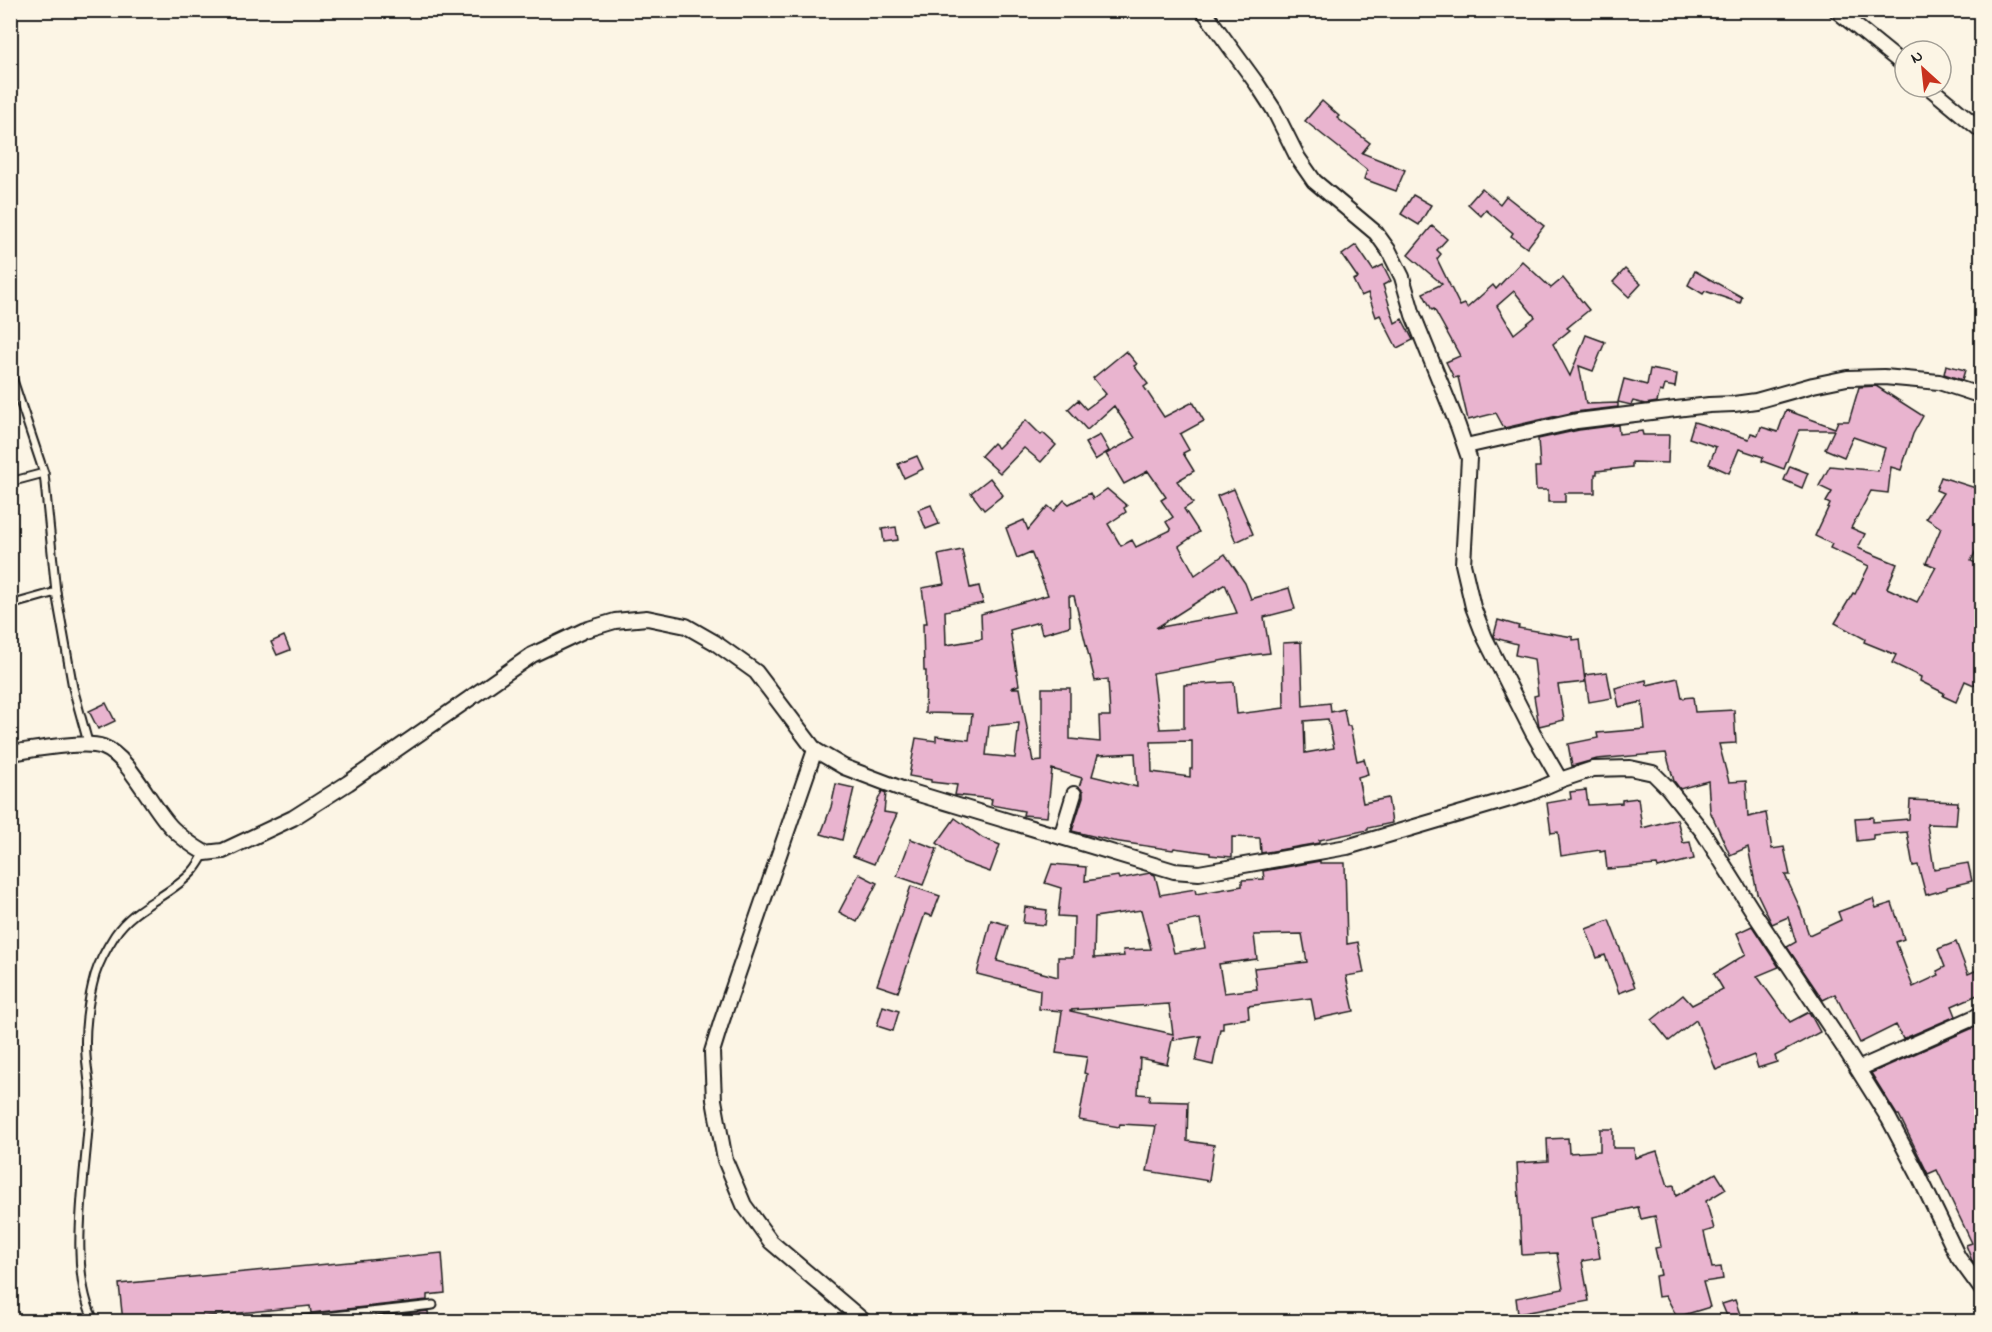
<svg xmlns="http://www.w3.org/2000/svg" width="1992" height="1332" font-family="'Indie Flower',sans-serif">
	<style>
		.building { fill: #e9b4cf; stroke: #1c1c1c; stroke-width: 1.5; fill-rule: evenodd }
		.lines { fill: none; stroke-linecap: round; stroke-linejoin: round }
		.service-casing { stroke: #1c1c1c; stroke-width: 11 }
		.minor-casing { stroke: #1c1c1c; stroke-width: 18 }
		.service { stroke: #fcf5e5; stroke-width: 7 }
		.minor { stroke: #fcf5e5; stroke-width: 14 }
	</style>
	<rect width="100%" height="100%" fill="#fcf5e5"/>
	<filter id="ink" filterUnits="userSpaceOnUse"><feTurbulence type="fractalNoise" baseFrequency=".0167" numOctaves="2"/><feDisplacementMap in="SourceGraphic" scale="12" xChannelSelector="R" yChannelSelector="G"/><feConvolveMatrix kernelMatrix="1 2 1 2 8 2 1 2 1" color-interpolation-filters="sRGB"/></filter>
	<g filter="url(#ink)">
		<g class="building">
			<path d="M1322,101l17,15 -2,2 33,25 -8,10 43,17 -9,21 -32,-12 3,-9 -62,-49z"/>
			<path d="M1482,188l18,16 6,-8 38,30 -17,22 -16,-12 2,-3 -27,-23 -5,6 -13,-12z"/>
			<path d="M1413,195l18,10 -12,20 -18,-11z"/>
			<path d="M1432,226l15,13 -10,11 4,4 -4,5 23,47 5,-2 2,4 26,-23 3,4 26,-28 29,27 12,-10 26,32 -22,18 3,2 -17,14 17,32 16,-41 19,7 -12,29 -14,-5 7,38 32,-1v4l-43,5 -71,16 -8,-15 -28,7 -10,-43 -4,1 -8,-16 14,-6 -26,-47 -2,1 -9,-17 19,-9 -34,-29zM1514,291l21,26 -21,17 -17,-28z"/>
			<path d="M1356,245l17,25 10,-5 8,16 -8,4 12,38 7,-4 11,21 -16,8 -17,-33 -4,2 -8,-24 -7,3 -8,-16 5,-2 -16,-23z"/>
			<path d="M1625,269l16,15 -12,13 -16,-15z"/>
			<path d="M1695,271l47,26 -2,6 -35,-12 -2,3 -15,-9z"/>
			<path d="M1126,351l11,13 -3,2 14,18 -4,3 20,30 29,-15 11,19 -24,13 9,16 -6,3 11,18 -17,10 16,22 -9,6 15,23 -20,14 16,29 30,-21 20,29 6,16 38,-11 6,21 -31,8 6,36 -18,2 -99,18 7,56 24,-1v-43l50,-3 3,32 47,-6 -1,-65 18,-1 2,64 27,-3 1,9 13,-3 3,17h3l7,35 7,-2 4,15 -10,3 5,26 25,-5 4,25 -24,5v2l-49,10v3l-58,10 -1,-15 -28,-1v20l-12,-1 -10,-1v-2l-36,-5 -1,2 -60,-9 -41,-10 11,-34v-6l-4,-4 3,-9 -30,-9 -5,48 -24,-2 1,-4 -33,-6 1,-6 -37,-4 2,-10 -26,-3v-2l-22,-4 7,-38 20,3v-5l33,4 3,-26 -47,-1 1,-42h-2l-1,-48h4l-5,-35 22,-4 -6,-29 24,-5 8,38 9,-2 4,17 -38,8 1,34 36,-6 -1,-25 67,-19 -17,-43 -14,6 -11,-30 18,-8 4,10 20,-24 6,5 10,-11 5,4 21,-11 3,6 14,-10 20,17 -3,2 2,4 -18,12 13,22 11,-6 4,7 35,-17 -5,-8 7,-5 -12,-17 5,-3 -18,-26 -24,13 -18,-30 29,-16 -21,-32 -27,24 -19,-21 10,-9 8,9 20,-15 -13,-16zM1225,584l12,29 -81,15zM1069,596h5l21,85 13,-2 2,37h-11l1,26 -30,-3v-51h-28v73l-9,1 -13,-74h-9l8,-3 -9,-55 29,-8 3,12 28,-8zM1328,719l6,29 -29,5 -1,-32zM1019,723l-4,35 -29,-3 3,-29zM1192,741v28h-2v8l-38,-5 -1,-30zM1135,753l2,34 -45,-11 6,-21z"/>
			<path d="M1946,365l19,5 -3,10 -18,-6z"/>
			<path d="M1650,369l27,5 -2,13 -10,-2 -2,7 -3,-1 -3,11 -12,2 -12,-3 -2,4 -13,-3 6,-23 23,6z"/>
			<path d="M1876,386l47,30 -10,18 -12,36 -10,-3 -3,26 -17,-2 -20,37 14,6 -7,14 39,16 -10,24 30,14 19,-35 -10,-4 15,-35 -15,-10 17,-25 -7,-3 5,-13 41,13v49l-11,22 11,5v104l-8,15 -9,-4 -9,21 -13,-6 1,-3 -24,-12 1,-4 -29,-14 4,-8 -32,-13 1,-3 -30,-16 18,-30 2,1 14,-28 -39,-18 2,-4 -17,-8 15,-32 -4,-2 6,-10 -13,-6 11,-20 48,5 7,-23 -32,-11 -9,20 -19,-8 9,-19h-35l-15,39 -22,-8 1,-4 -24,-8 -10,24 -20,-9 7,-17 -27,-9 5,-16 55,17 2,-6 7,2 3,-8 17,5 8,-22 49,18 3,-7h11l10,-34z"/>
			<path d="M1026,420l15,15 2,-2 13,12 -15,17 -17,-14 -24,25 -19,-17 12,-13 5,5z"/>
			<path d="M1618,425l1,9 23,-3 1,4h26l-1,28 -36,-1v5l-35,4v3h-2v19h-30v9h-17v-12h-12l-1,-23h5l-2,-28 41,-9z"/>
			<path d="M1100,435l9,16 -14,9 -10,-17z"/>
			<path d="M917,456l6,13 -19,9 -6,-14z"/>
			<path d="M1790,466l18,7 -6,15 -18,-8z"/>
			<path d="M990,478l13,17 -19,15 -13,-17z"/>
			<path d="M1234,489l19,45 -17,8 -19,-46z"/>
			<path d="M931,505l8,19 -13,5 -8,-19z"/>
			<path d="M896,527l2,13 -14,2 -2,-13z"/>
			<path d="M1498,620l21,6 -1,2 55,9v3l7,-1 5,43 -27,3 6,35 -25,6 -5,-30 4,-1 -4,-36 -19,-4 2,-11 -22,-6 -1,-3z"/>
			<path d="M284,636l6,14 -13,5 -6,-13z"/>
			<path d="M1607,672l5,26 -23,4 -4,-27z"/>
			<path d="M1678,678l4,20 11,-1 2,15 39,-2 2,33 -17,1 10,38 17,-1 2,36 18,-4 6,36 12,-2 6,28h-5l15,33 9,27 32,-15 -3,-8 35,-13 3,9 16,-5 12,36 -8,3 17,45 26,-12 -2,-4 8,-4 -7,-18 18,-7 12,32 14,-6v25l-30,13 4,10 -53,23 -7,-14 -36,18 -25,-49 -12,6 -36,-53 9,-5 -8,-25 -16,7 -15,-31 -9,-46 -18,8 -20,-44 -2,-30 -28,8 -6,-8 -8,-28 -69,6 -25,7 -4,-22 30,-6 -1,-5 48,-4 -3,-27 -23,5 -4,-19 31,-8 1,5z"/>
			<path d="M106,703l9,18 -17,8 -9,-18z"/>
			<path d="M836,784l18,4 -12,52 -21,-6 10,-27z"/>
			<path d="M1586,790l2,15 34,-2v-3l16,-2 4,30 35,-9 6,24 7,-1 4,17 -36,9 -1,-3 -50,4 -2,-18 -5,1v-2l-39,6 -3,-24 -7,1 -4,-30 24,-4 -1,-7z"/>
			<path d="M882,791l4,2 -2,19 13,2 -23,50 -21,-8z"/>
			<path d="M1910,800l48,2 -2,23 -29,-1 7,45 34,-6 4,18 -25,6v2l-21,6 -8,-30 -5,1 -6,-34 -34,3v4l-16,2 -2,-23 18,-1v5l36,-3z"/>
			<path d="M955,818l28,20 17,7 -10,27 -28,-10 -25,-19z"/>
			<path d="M911,839l26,10 -14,36 -26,-9z"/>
			<path d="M1320,861v2h25l2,81 11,-2 6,31 -18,3 8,35 -39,8 -4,-21 -63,8 1,12 -26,4v7h-3l-7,36 -17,-4 5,-25 -27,4 -1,-4 -6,28 -27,-6 -2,36 12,1 -1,6 39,1 -1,39 27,4 -5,36 -62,-10 9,-45 -36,-2 -1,3 -40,-7 8,-46 -3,-1 3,-16 -31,-4 6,-42 -23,-2 1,-19 -63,-16 14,-54 17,5 -11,36 61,16v-20h15l1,-40 -16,-1 3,-28 -16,-5 7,-19 34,3 -1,14 33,-5 1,3 31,-6 5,2 5,20 35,-6 1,5 46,-8v-6l22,-1 -1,-8zM1141,910l10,39 -28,1 1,6 -30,2 1,-41zM1200,919l5,29 -31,5 -7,-28zM1302,934l5,28 -53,6 3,21 -33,4 -5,-29 38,-5 -3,-24zM1169,1004l4,30 -103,-23v-1z"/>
			<path d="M859,874l18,9 -20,39 -18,-10z"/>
			<path d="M911,886l29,10 -8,20 -7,-2 -27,78 -21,-7z"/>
			<path d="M1025,907l22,3 -2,15 -22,-2z"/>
			<path d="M1609,920l26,67 -16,6 -14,-38 -8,3 -11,-29z"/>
			<path d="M1752,926l27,41 -22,9 33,46 19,-10 11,20 -45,24 2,6 -19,6 -4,-13 -38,15 -20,-50 -27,21 -17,-21 31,-25 9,10 31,-16 -9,-15 32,-20 -9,-21z"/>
			<path d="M883,1006l16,5 -6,20 -16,-5z"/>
			<path d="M1982,1024v250l-10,-13 -6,-16 6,-2 -35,-73 -9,4 -29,-59h-2l-26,-42z"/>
			<path d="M1600,1129h13v19h21l1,10 22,-7 11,35 6,-1 2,11 40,-23 10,16 -20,12 8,28 -10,3 8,36 9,-1 2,12 -20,3 7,25 -33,10 -11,-21 -8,1 -3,-21 6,-1 -6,-27 6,-1 -6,-31 -14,3 -3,-12 -45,10 7,41 -18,3 7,40 -71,13 -2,-16 47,-9 -6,-36 -35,2 -5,-92 31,-2 -1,-22 21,-1 1,15 31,-2z"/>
			<path d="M442,1253l3,40 -18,2v5l-116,13 -1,-7 -162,16h-25l-4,-38z"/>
			<path d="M1735,1300l6,17 -12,4 -7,-17z"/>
			<path d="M428,1311l1,11h-94z"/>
		</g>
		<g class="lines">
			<g class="service-casing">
				<g id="service">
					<path d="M10,371l34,102 12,119 17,96 16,58"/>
					<path d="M10,482l34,-9"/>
					<path d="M10,605l46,-13"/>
					<path d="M95,1322c-31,-56 -5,-165 -5,-230 -1,-12 -3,-24 -4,-36 -2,-25 2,-56 9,-81 4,-13 13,-29 20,-40 20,-30 54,-38 77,-63 5,-5 9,-13 13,-19"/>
					<path d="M279,1322l154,-17"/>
				</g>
			</g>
			<g class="minor-casing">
				<g id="minor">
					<path d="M1203,10l54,74 17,26 24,48 16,23 62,52 13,18 13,26 11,38 45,111 11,32 -6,106 10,43 12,31 48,95 27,47"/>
					<path d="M1836,10l69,56"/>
					<path d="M1929,87l53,44"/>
					<path d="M1466,446l111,-25 132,-16 25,-1 22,-3 57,-16 34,-7 37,-1 55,5 43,14"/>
					<path d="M815,750l-94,273 -9,29 2,48 11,60 19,45 27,37 94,80"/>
					<path d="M10,753c22,-3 74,-13 93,-6 27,10 48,60 69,81 10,10 21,18 33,25l18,-2 70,-33 55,-35 184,-128 53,-25 30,-9 32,-3 39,8 28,16 42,30 59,78 29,17 58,22 272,82 25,2 148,-26 183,-54 30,-13 33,-11 37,-1 23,5 15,15 35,44 51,81 93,139 42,67 29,55 40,83 24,33"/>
					<path d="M1061,837l13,-43"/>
					<path d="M1858,1069l124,-55"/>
				</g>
			</g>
			<use href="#service" class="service"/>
			<use href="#minor" class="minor"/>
		</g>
	</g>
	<rect width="1992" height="1332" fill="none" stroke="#fcf5e5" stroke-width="36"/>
	<rect x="18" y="18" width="1956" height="1296" fill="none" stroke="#1c1c1c" stroke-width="2" filter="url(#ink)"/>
	<g transform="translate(1923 69) rotate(333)"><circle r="28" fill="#fcf5e5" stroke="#a29e95" stroke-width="1.5"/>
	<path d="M0-4.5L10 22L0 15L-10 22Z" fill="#c8321e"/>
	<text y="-9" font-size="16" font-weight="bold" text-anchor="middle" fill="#1c1c1c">N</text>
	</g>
</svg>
